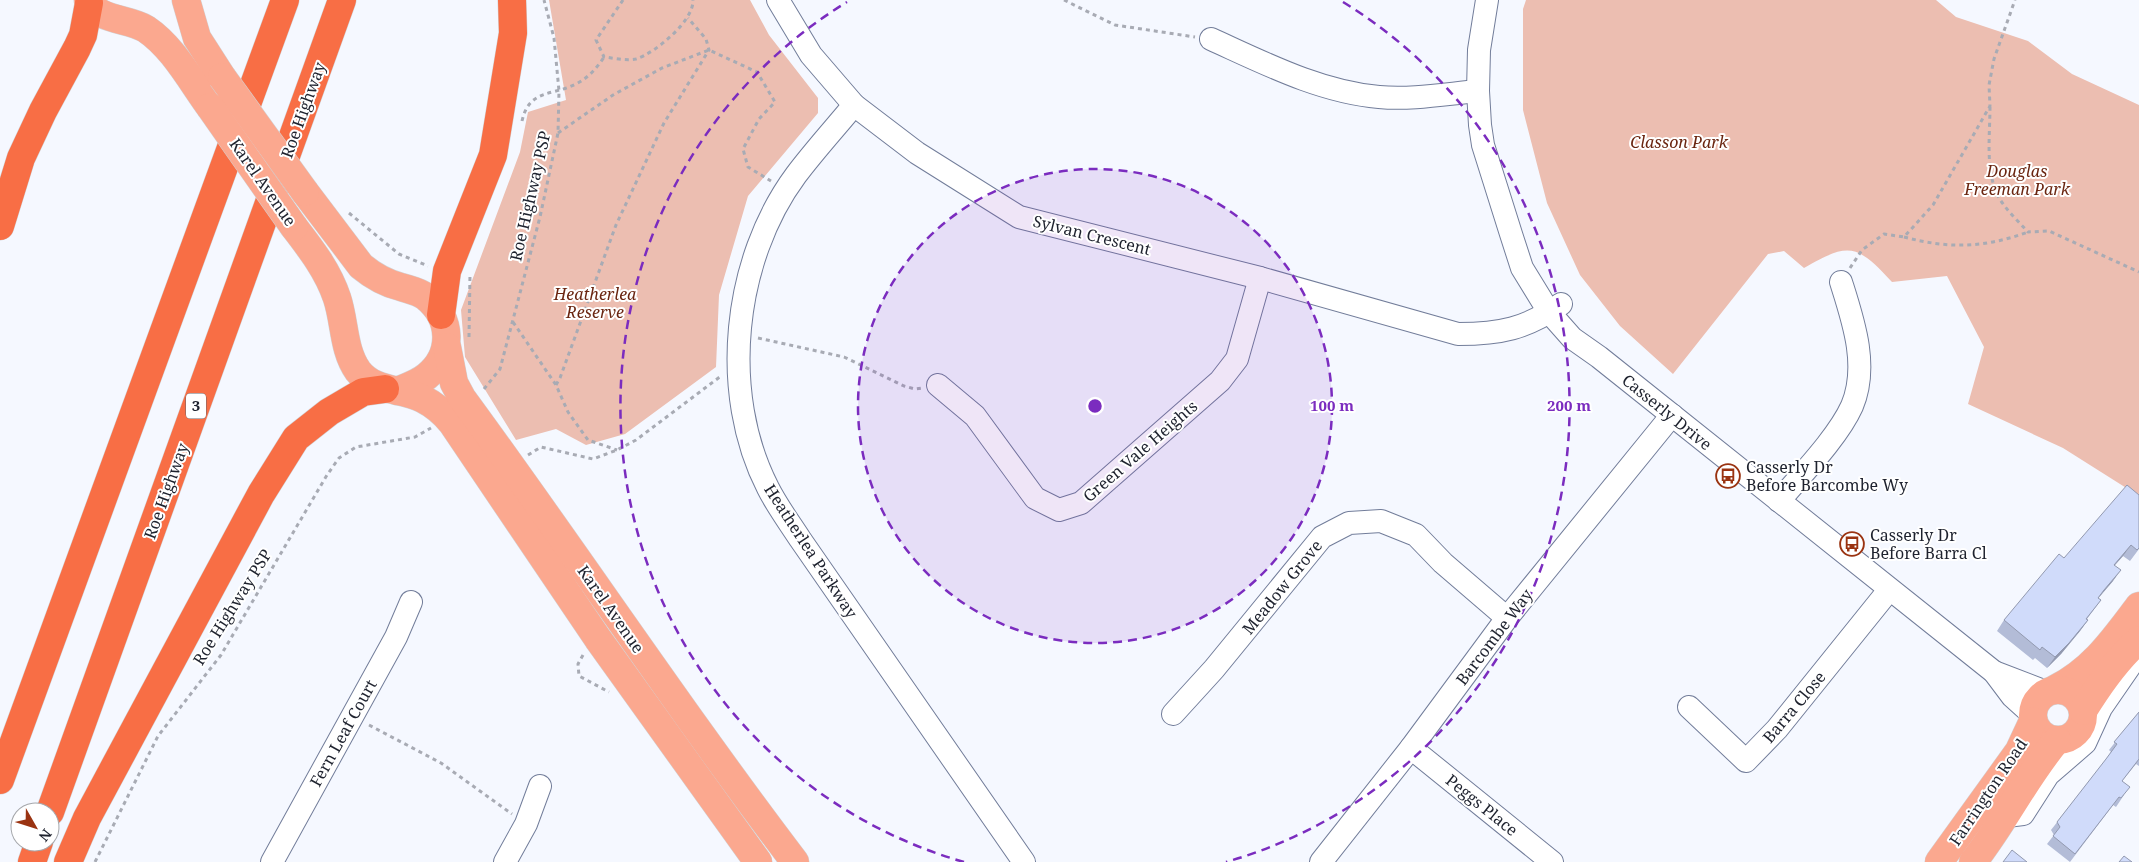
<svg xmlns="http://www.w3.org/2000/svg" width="2139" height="862" font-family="'Noto Serif',serif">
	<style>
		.green { fill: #ecbeb1 }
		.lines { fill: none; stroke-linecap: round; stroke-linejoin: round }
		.minor-casing { stroke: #727d9a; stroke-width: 24 }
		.major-casing { stroke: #d2d3d5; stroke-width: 29 }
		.highway-casing { stroke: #d2d3d5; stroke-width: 29 }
		.path { stroke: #a8abb4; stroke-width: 3; stroke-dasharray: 4 4; stroke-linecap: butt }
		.minor { stroke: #fff; stroke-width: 22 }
		.major { stroke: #fba88f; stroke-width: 28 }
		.highway { stroke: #f86e45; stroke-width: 28 }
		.major-bridge-casing { stroke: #d2d3d5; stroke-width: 29; stroke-linecap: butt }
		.major-bridge { stroke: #fba88f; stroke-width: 28 }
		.wall { fill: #b3bcd7 }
		.shaded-wall { fill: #9299af }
		.building { fill: #d0dbfa; stroke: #9299af }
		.ring { fill: none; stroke: #7b2cbf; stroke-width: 2.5; stroke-dasharray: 9 6 }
		.labels { text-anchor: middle; stroke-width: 4; stroke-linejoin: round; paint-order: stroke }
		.shield { fill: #fff; stroke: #62646d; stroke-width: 1 }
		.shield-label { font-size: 15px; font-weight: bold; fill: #1e222e }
		.street-label { font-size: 16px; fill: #1e222e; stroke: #fff }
		.park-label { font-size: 16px; font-style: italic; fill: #6a2510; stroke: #fff }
		.poi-label { font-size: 16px; fill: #1e222e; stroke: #fff; text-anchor: start }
		.centre { fill: #7b2cbf; stroke: #fff; stroke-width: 2.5 }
		.ring-label { font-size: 15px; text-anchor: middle; font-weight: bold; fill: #7b2cbf; stroke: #fff; stroke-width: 4; stroke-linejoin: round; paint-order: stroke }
	</style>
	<rect width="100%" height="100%" fill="#f5f8ff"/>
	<g class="green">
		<path d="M549,0h201l19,35 49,63v15l-70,83 -29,99 -3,72 -91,67 -39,11 -30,-16 -40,11 -51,-83 -4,-47 59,-158 8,-40 38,-12z"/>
		<path d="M1526,0h410l20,17 72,24 44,33 67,31v391l-76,-48 -95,-44 16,-57 -37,-71 -55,6c-35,-38 -43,-40 -88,-14l-20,-17 -16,3 -95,120 -53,-48 -40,-51 -33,-72 -24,-93v-101z"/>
	</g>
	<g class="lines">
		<g class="minor-casing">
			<g id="minor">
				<path d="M778,0l33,55 43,50 63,48 102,64 241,61 198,56c42,0 68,-5 103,-30"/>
				<path d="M1487,0l-8,50 -1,41 2,34 3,20 28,89 11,34 27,44 23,26 27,19 395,315 18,24 21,19"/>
				<path d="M1211,39c53,24 109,53 168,58 32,3 66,-3 99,-6"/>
				<path d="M854,105c-19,23 -40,46 -58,70 -63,85 -77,218 -28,313 9,18 21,34 32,51l224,323"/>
				<path d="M938,385l37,31 60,82 24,12 22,-7 139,-122 17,-22 23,-81"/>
				<path d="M1779,501c23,-27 59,-64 73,-95 17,-40 1,-86 -11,-124"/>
				<path d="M1994,672l52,20"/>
				<path d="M1689,707l57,54 31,-32 112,-139"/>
				<path d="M1173,714l41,-45 108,-132 27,-14 32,-2 35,14 27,28 64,55"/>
				<path d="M1411,748l141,114"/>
				<path d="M2007,816l16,-2 25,-39 37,-32 16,-35 29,-42v-18"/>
				<path d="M272,862l124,-225 15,-35"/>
				<path d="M505,862l21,-38 14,-38"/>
				<path d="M1321,862l90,-114 96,-130 165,-203"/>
			</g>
		</g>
		<g class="major-casing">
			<g id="major">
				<path d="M88,0c10,21 40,18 58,29 27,18 45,52 64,78"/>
				<path d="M186,0l11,38 25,39"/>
				<path d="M305,192l56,74c12,10 24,17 40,21 9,3 17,4 25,10 26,21 28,57 1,79 -8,7 -20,11 -30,15"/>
				<path d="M294,227c17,22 34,44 43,71 8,24 6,52 21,73 16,21 43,17 65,28 12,6 21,14 29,24l146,216 160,223"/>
				<path d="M447,347l7,36 8,15c113,154 218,313 333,464"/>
				<path d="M2055,689c38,-19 59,-50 84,-83"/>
				<circle cx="2058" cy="715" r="25"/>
				<path d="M2083,711c16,-26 33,-51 56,-71"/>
				<path d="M1939,862l80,-111 14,-30"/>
				<path d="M1973,862c31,-39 52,-84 84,-122"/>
			</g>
		</g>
		<g class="highway-casing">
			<g id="highway">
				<path d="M0,226l21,-68 22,-47 34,-63 6,-13 6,-32"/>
				<path d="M441,315l6,-44 46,-116 20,-122 -1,-33"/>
				<path d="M0,780l285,-780"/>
				<path d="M50,812l292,-812"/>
				<path d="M32,862l7,-20"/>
				<path d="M68,862l19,-44 174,-324 35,-56 33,-26 34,-20 22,-3"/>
			</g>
		</g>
		<g class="path">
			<path d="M623,0l-27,40 8,17c10,1 22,4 32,2 19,-6 58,-38 57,-59"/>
			<path d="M1064,0l51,25 80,12"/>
			<path d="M1990,107c0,28 -5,63 8,89 7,13 20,25 30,36l21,-1 90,41"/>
			<path d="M522,121c7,-32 30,-25 54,-37 12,-6 21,-16 28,-27"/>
			<path d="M558,133l55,-38 49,-27 47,-18 48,22 18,30 -16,17 -16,30 5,18 23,14"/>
			<path d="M349,213l50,41 29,12"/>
			<path d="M1904,237c45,12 80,11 124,-5"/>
			<path d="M1850,268l12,-18 22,-16 20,3 29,-32 57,-99 -1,-21 5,-26 21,-59"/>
			<path d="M513,322l43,63 12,27 20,28 29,10"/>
			<path d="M469,337l1,-63"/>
			<path d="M758,338l86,19 60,29 11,3 7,-1"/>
			<path d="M556,385l4,-7 56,-153 48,-102 45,-73 -3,-11 -18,-21"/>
			<path d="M484,389l16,-20 40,-152 18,-84 1,-42 -5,-53 -10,-38"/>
			<path d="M528,455l13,-8 52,12 24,-9 19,-10 85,-64"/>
			<path d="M583,655l-5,9 1,12 30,16"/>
			<path d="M369,725l72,38 71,51"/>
			<path d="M95,862l63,-126 63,-81 106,-180 12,-17 17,-11 59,-10 16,-9"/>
		</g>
		<use href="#minor" class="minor"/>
		<use href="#major" class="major"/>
		<use href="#highway" class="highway"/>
		<g class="major-bridge-casing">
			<g id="major-bridge">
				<path d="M222,77l83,115"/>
				<path d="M210,107l84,120"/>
			</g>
		</g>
		<use href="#major-bridge" class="major-bridge"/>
	</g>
	<g class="wall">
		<path d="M2139,495v54l-9,12 -7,-5 -8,9 -2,16 -15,17 3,2 -14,19 1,1 -8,11 -19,23 -14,14 -12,-10 -2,2 -36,-29 7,-11 60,-62z"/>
		<path d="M2139,712v54l-3,-2 -14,17 2,14 -8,12 -3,-2 -43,57 -23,-18 7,-9 -3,-5 54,-69 6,-9 -2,-2z"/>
	</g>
	<g class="shaded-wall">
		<path d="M2131,545l-8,11 -17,19 8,-10z"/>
		<path d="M2121,570l-8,11 -17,20 8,-11z"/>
		<path d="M2088,620l-8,11 -19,23 -14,14 8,-11z"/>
	</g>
	<g class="building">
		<path d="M2127,485l12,10v53l-2,2 -6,-5 -17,20 7,5 -17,20 -6,8 3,2 -15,19 2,1 -19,23 -14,14 -13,-10 -2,3 -36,-30 55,-66 5,4z"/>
		<path d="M2139,712v47l-17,22 8,6 -9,11 -2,-1 -44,57 -22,-18 7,-9 -3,-5 49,-63 11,-15 -3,-2z"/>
		<path d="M2012,850l15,12h-24z"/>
		<path d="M2124,856l8,6h-13z"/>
	</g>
	<circle cx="1095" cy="406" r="237" fill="#7b2cbf" fill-opacity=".12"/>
	<g class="ring">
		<circle cx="1095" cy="406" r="237"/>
		<path d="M964 862A474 474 0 0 1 847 2M1343 2A474 474 0 0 1 1226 862"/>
	</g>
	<defs>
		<g id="bus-ring" transform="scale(1.25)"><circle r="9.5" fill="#fff" stroke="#9a3311" stroke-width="1.5"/><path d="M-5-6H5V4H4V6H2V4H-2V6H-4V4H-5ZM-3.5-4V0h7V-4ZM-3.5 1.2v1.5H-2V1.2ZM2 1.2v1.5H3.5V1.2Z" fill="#9a3311"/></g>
	</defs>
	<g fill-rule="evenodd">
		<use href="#bus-ring" x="1728" y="476"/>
		<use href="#bus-ring" x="1852" y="544"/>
	</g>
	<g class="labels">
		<rect class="shield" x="186" y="393.5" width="20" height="25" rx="4"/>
		<g class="shield-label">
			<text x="196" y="411">3</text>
		</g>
		<g class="street-label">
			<text transform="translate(303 110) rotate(-70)" y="6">Roe Highway</text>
			<text transform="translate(263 182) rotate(55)" y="6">Karel Avenue</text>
			<text transform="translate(530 196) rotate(-77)" y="6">Roe Highway PSP</text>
			<text transform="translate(1092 235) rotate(14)" y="6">Sylvan Crescent</text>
			<text transform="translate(1667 412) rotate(39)" y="6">Casserly Drive</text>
			<text transform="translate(1140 451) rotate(-41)" y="6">Green Vale Heights</text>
			<text transform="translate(166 491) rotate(-70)" y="6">Roe Highway</text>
			<text transform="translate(811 551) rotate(57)" y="6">Heatherlea Parkway</text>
			<text transform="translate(1282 587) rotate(-51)" y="6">Meadow Grove</text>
			<text transform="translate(232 607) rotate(-58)" y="6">Roe Highway PSP</text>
			<text transform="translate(611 609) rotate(55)" y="6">Karel Avenue</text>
			<text transform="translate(1494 637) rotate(-53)" y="6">Barcombe Way</text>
			<text transform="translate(1794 707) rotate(-50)" y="6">Barra Close</text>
			<text transform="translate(343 733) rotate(-61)" y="6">Fern Leaf Court</text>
			<text transform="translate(1988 792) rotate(-56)" y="6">Farrington Road</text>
			<text transform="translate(1482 805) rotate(39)" y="6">Peggs Place</text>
		</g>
		<g class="park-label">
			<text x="1679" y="148">Classon Park</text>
			<text x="2017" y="177">Douglas<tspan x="2017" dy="18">Freeman Park</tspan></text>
			<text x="595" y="300">Heatherlea<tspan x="595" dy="18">Reserve</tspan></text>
		</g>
		<g class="poi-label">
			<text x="1746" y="473">Casserly Dr<tspan x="1746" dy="18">Before Barcombe Wy</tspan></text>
			<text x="1870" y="541">Casserly Dr<tspan x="1870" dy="18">Before Barra Cl</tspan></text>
		</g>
	</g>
	<circle cx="1095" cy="406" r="8" class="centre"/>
	<g class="ring-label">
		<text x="1332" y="411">100 m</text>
		<text x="1569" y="411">200 m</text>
	</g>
	<g transform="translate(35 827) rotate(129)"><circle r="24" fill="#ffffff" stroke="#a5a7ab"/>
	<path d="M0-4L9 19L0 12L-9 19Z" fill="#9a3311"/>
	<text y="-8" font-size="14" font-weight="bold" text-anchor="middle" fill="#1e222e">N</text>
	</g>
</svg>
